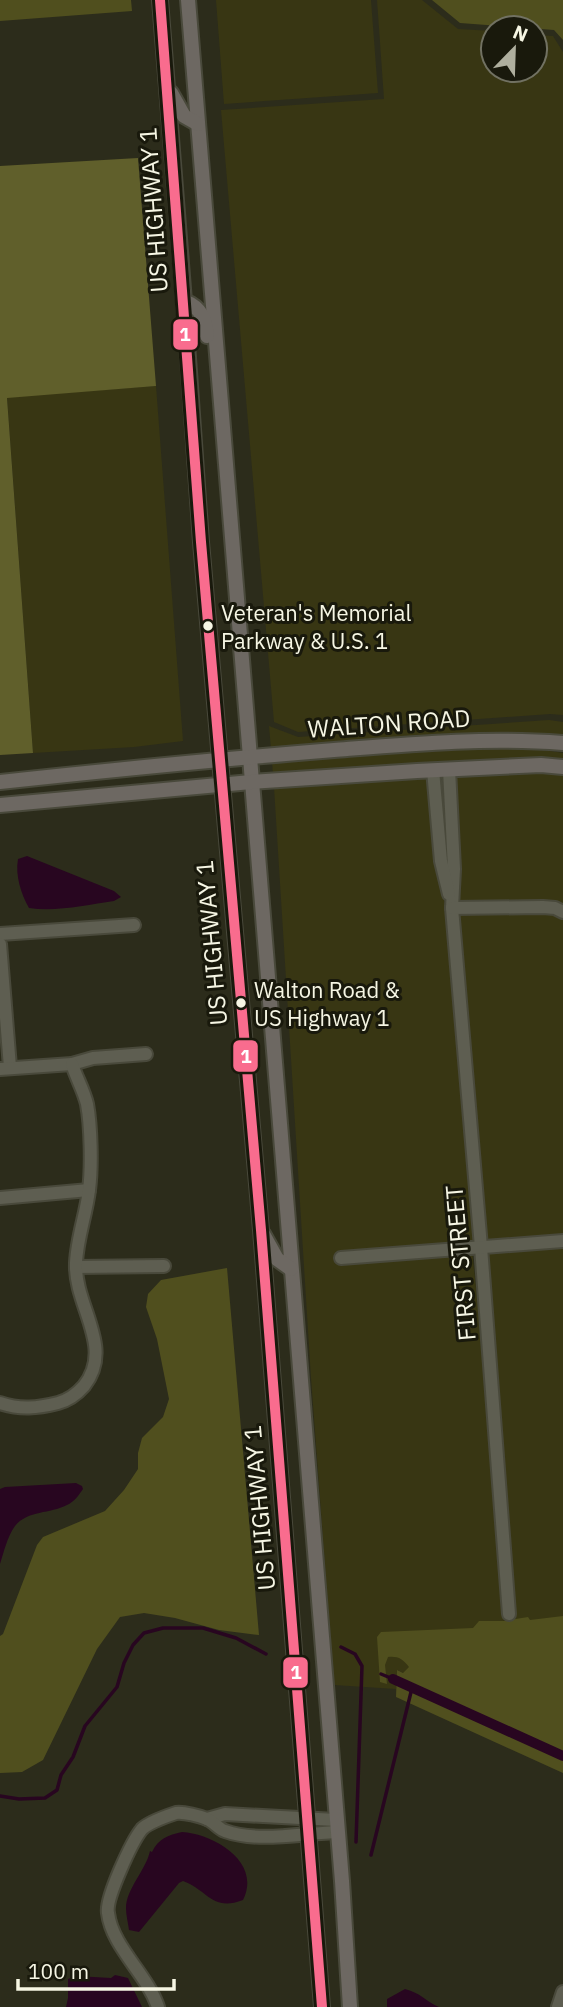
<svg xmlns="http://www.w3.org/2000/svg" width="563" height="2007" font-family="'IBM Plex Sans',sans-serif">
	<style>
		.built { fill: #383613 }
		.green { fill: #504f1e }
		.forest { fill: #605f2b }
		.water { fill: #280620 }
		.lines { fill: none; stroke-linecap: round; stroke-linejoin: round }
		.stream { stroke: #280620; stroke-width: 3.5 }
		.canal { stroke: #280620; stroke-width: 10 }
		.minor-casing { stroke: #49493b; stroke-width: 16 }
		.major-casing { stroke: #49493b; stroke-width: 18 }
		.minor { stroke: #5e5e51; stroke-width: 12 }
		.major { stroke: #6d6862; stroke-width: 14 }
		.bus-1-casing { stroke: #19190c; stroke-width: 16 }
		.bus-1 { stroke: #f96c8e; stroke-width: 10 }
		.bus-dot { fill: #f6f6e4; stroke: #19190c; stroke-width: 2.5 }
		.labels { text-anchor: middle; stroke-width: 6; stroke-linejoin: round; paint-order: stroke }
		.bus-label { font-size: 22px; fill: #f6f6e4; stroke: #19190c; text-anchor: start }
		.street-label { font-size: 24px; fill: #f6f6e4; stroke: #19190c }
		.line-badge { stroke: #19190c; stroke-width: 2.5 }
		.badge-label { font-size: 19px; text-anchor: middle; font-weight: bold; fill: #fff }
	</style>
	<rect width="100%" height="100%" fill="#2c2c1b"/>
	<g class="built">
		<path d="M216,0h155l7,93 -154,11z"/>
		<path d="M377,0h45l36,29 35,2v39h42v-35l18,1 10,16v663l-13,-1 -252,18 -24,-10 -53,-612 163,-11z"/>
		<path d="M156,386l27,355 -49,6 -101,6 -26,-356z"/>
		<path d="M549,720l14,2v15l-40,-3 -52,1 -200,14 -2,-23 29,11z"/>
		<path d="M517,746l46,7v8l-290,14 -1,-14 86,-7z"/>
		<path d="M540,771l23,2v132l-105,-3 -4,-127z"/>
		<path d="M428,776l8,87 11,51 28,326 -4,1 16,149 17,231 11,-2 -29,-379 -28,-326 84,-1 11,1 10,4v831l-166,-79 -1,19 -62,-4 -23,-307 -37,-591z"/>
	</g>
	<g class="green">
		<path d="M0,0h131l1,11 -132,10z"/>
		<path d="M432,0h131v40l-9,-10 -94,-7z"/>
		<path d="M227,1268l32,367 -40,-5 -44,-12 -31,-5 -24,4 -23,32 -54,111 -21,12 -22,1v-137l3,-2 34,-89 6,-8 62,-26 19,-21 14,-21v-16l4,-15 21,-21 6,-18 -12,-60 -11,-32 2,-13 13,-14z"/>
		<path d="M563,1616v157l-167,-76 1,-27 6,3 6,-6c-6,-8 -11,-11 -21,-10l-3,8 2,19 -7,-2 -3,-45 4,-5 92,-4 6,-7h24l25,-4 2,3z"/>
	</g>
	<path class="forest" d="M138,158l18,228 -149,12 26,355 -33,2v-589z"/>
	<g class="water">
		<path d="M27,856l87,35 7,6 -7,4c-27,4 -58,11 -85,7 -8,-14 -14,-33 -11,-49z"/>
		<path d="M76,1483l6,3 1,3c-4,6 -9,13 -16,16 -17,9 -39,5 -52,21 -8,11 -11,26 -15,38v-75l5,-2z"/>
		<path d="M182,1832c32,2 80,30 61,68 -31,12 -35,-10 -60,-19l-4,2 -40,49 -10,-2c-1,-7 -3,-15 -3,-22 0,-19 20,-38 24,-57l2,1c6,-13 16,-17 30,-20z"/>
		<path d="M115,1975l13,3 14,29h-76l2,-9v-19l8,-3 35,2z"/>
		<path d="M405,1989c16,4 20,12 34,18h-52v-8z"/>
	</g>
	<g class="lines">
		<g class="stream">
			<path d="M341,1647l14,7 7,12 -6,176"/>
			<path d="M381,1674l12,5"/>
			<path d="M0,1796l19,3 26,-1 12,-8 4,-15 12,-18 12,-31 32,-39 7,-24 9,-18 11,-12 19,-5h40l33,10 30,16"/>
			<path d="M371,1855l41,-167"/>
		</g>
		<path class="canal" d="M393,1679l170,77"/>
		<g class="minor-casing">
			<g id="minor">
				<path d="M449,769l5,100 -2,39 29,339 28,367"/>
				<path d="M433,770l8,91 8,33"/>
				<path d="M452,908l91,-1 12,1 8,4"/>
				<path d="M0,934l134,-9"/>
				<path d="M0,944l10,123"/>
				<path d="M0,1069l72,-5 21,-6 53,-4"/>
				<path d="M0,1198l89,-8"/>
				<path d="M341,1258l222,-17"/>
				<path d="M76,1267l88,-1"/>
				<path d="M0,1403c20,7 38,5 58,0 11,-3 19,-9 26,-17 31,-39 -10,-80 -8,-123 1,-25 10,-48 13,-73 3,-23 2,-64 -2,-86 -3,-13 -11,-27 -15,-40"/>
				<path d="M207,1819l18,-5 111,6"/>
				<path d="M158,2007c-11,-33 -46,-60 -50,-94 -3,-14 24,-72 34,-84 7,-7 25,-13 34,-16 8,-1 24,3 31,6 7,3 12,10 18,12 33,12 78,2 113,1"/>
				<path d="M558,2007l5,-15"/>
			</g>
		</g>
		<g class="major-casing">
			<g id="major">
				<path d="M160,0l24,301 17,241 60,688 61,777"/>
				<path d="M188,0l154,1881 8,126"/>
				<path d="M171,93l13,23 14,8"/>
				<path d="M184,301c18,7 21,18 23,35"/>
				<path d="M0,782c111,-12 223,-23 334,-32 76,-6 153,-13 229,-7"/>
				<path d="M0,805l251,-23 166,-11 124,-6 22,2"/>
				<path d="M263,1234l14,25 14,10"/>
			</g>
		</g>
		<use href="#minor" class="minor"/>
		<use href="#major" class="major"/>
		<g class="bus-1-casing">
			<path id="bus-1" d="M160,0l41,542 60,688 61,777"/>
		</g>
		<use href="#bus-1" class="bus-1"/>
	</g>
	<g class="bus-dot">
		<circle cx="208" cy="626" r="6"/>
		<circle cx="241" cy="1003" r="6"/>
	</g>
	<g class="labels">
		<g class="bus-label">
			<text x="221" y="621">Veteran's Memorial<tspan x="221" dy="28">Parkway &amp; U.S. 1</tspan></text>
			<text x="254" y="998">Walton Road &amp;<tspan x="254" dy="28">US Highway 1</tspan></text>
		</g>
		<g class="street-label">
			<text transform="translate(154 210) rotate(-94)" y="8">US HIGHWAY 1</text>
			<text transform="translate(389 724) rotate(-4)" y="8">WALTON ROAD</text>
			<text transform="translate(212 943) rotate(-95)" y="8">US HIGHWAY 1</text>
			<text transform="translate(461 1263) rotate(-95)" y="8">FIRST STREET</text>
			<text transform="translate(260 1508) rotate(-95)" y="8">US HIGHWAY 1</text>
		</g>
	</g>
	<g class="line-badge">
		<rect x="172" y="318" width="27" height="33" rx="7" fill="#f96c8e"/>
		<rect x="232" y="1039" width="27" height="34" rx="7" fill="#f96c8e"/>
		<rect x="282" y="1656" width="27" height="33" rx="7" fill="#f96c8e"/>
	</g>
	<g class="badge-label">
		<text x="185" y="341">1</text>
		<text x="246" y="1063">1</text>
		<text x="296" y="1679">1</text>
	</g>
	<g transform="translate(514 49) rotate(23)"><circle r="33" fill="#19190c" stroke="#717162" stroke-width="2"/>
	<path d="M0-5L12 26L0 18L-12 26Z" fill="#afaf9e"/>
	<text y="-10" font-size="19" font-weight="bold" text-anchor="middle" fill="#f6f6e4">N</text>
	</g>
	<path d="M18 1979v10h156v-10" fill="none" stroke="#f6f6e4" stroke-width="3.5"/>
	<text x="28" y="1979" font-size="21" fill="#f6f6e4" stroke="#19190c" stroke-width="5" paint-order="stroke">100 m</text>
</svg>
